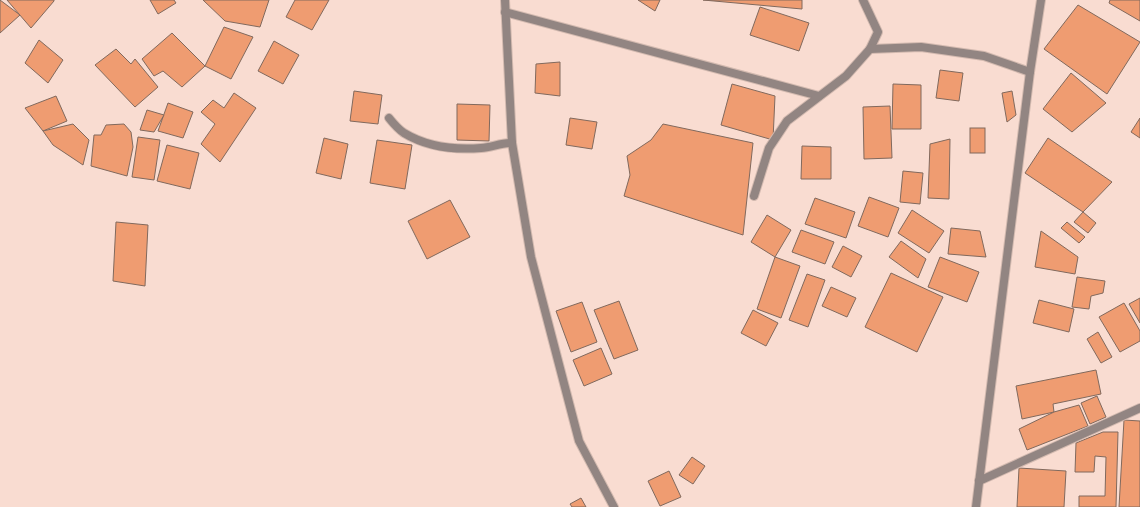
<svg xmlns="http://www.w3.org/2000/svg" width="1140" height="507" font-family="'Space Grotesk',sans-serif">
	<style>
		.building { fill: #ef9c71; stroke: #81695d }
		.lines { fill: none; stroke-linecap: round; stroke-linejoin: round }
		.minor-casing { stroke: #d3bab0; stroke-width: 10 }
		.tertiary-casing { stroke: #d3bab0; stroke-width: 10 }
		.minor { stroke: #928582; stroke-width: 8 }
		.tertiary { stroke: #928582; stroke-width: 8 }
	</style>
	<rect width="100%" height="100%" fill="#f9dcd1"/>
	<g class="building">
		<path d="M0,0l20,15 -20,18z"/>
		<path d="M7,0h47v1l-23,27z"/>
		<path d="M150,0h24l2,3 -18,11z"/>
		<path d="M203,0h66l-9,27 -35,-6z"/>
		<path d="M295,0h34l-17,30 -26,-13z"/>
		<path d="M638,0h22l-5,11z"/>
		<path d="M703,0h99v9z"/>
		<path d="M1110,0h30v21l-31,-18z"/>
		<path d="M1078,5l62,37 -33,52 -63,-45z"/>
		<path d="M760,7l49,16 -10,28 -49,-16z"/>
		<path d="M224,27l29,10 -22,42 -26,-13z"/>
		<path d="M172,33l33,33 -23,21 -19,-16 -9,5 -12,-17z"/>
		<path d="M39,40l24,20 -15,23 -23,-20z"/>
		<path d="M274,41l25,14 -16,29 -25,-13z"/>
		<path d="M116,49l15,15 4,-5 23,28 -23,20 -40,-42z"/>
		<path d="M560,62v34l-25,-3 1,-29z"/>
		<path d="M940,70l23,3 -4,28 -23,-3z"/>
		<path d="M1071,73l35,30 -34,29 -29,-23z"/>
		<path d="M732,84l43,12 -2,44 -52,-15z"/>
		<path d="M893,84l28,1v44h-29z"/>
		<path d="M354,91l28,4 -4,29 -28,-3z"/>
		<path d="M1012,91l4,24 -9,7 -5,-29z"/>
		<path d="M234,93l22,15 -36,54 -19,-18 14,-20 -14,-12 12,-12 11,8z"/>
		<path d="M56,96l11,25 -24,10 -18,-23z"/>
		<path d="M168,103l25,9 -10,26 -25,-7z"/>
		<path d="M457,104l33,1 -1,36 -32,-1z"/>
		<path d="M890,106l2,52 -28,1 -1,-52z"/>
		<path d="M147,110l17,5 -10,17 -14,-2z"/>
		<path d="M570,118l27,4 -5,27 -26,-4z"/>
		<path d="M1140,118v20l-9,-6z"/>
		<path d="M73,124l16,16 -6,25 -30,-20 -10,-14z"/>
		<path d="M124,124l7,8 2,15 -6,29 -36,-10 3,-31h7l5,-10z"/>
		<path d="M663,124l90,19 -10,92 -119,-39 6,-21 -3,-19 24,-16z"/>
		<rect x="970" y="128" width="15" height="25"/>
		<path d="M138,137l22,3 -6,40 -22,-3z"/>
		<path d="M324,138l24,6 -7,35 -25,-6z"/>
		<path d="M1048,138l64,44 -29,30 -58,-39z"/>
		<path d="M950,139l-1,60 -21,-1 2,-54z"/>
		<path d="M377,140l35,5 -7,44 -35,-6z"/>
		<path d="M167,145l32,8 -9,36 -33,-8z"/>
		<path d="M802,146l29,1v32h-30z"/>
		<path d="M903,171l20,2 -3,31 -20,-2z"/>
		<path d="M869,197l30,11 -11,29 -30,-11z"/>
		<path d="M815,198l40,14 -9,26 -41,-14z"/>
		<path d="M450,200l20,37 -43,22 -19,-38z"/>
		<path d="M912,210l32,21 -15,22 -31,-20z"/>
		<path d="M1083,212l13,11 -8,10 -14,-11z"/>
		<path d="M767,215l24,15 -16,27 -24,-15z"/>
		<path d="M116,222l32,3 -3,61 -32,-5z"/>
		<path d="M1067,222l18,15 -6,6 -18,-15z"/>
		<path d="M951,228l29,3 6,26 -38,-3z"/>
		<path d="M801,230l33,12 -9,22 -33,-12z"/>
		<path d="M1041,231l37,26 -3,17 -40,-7z"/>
		<path d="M901,241l25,18 -8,19 -29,-21z"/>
		<path d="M843,246l19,10 -11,21 -19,-10z"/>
		<path d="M775,257l25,9 -19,52 -24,-9z"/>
		<path d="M940,257l39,15 -12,30 -39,-15z"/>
		<path d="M891,273l52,24 -26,55 -52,-25z"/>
		<path d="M807,274l18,6 -17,47 -19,-7z"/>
		<path d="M1077,277l28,4 -2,12 -12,3 -2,13 -17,-2z"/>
		<path d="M831,287l25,11 -9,19 -25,-11z"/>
		<path d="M1140,298v25l-11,-19z"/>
		<path d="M1039,300l35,9 -5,23 -36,-9z"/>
		<path d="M619,301l19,49 -24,9 -20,-49z"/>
		<path d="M582,302l15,40 -26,10 -15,-41z"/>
		<path d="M1124,303l16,28v10l-20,11 -21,-35z"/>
		<path d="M753,310l25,13 -12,23 -25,-13z"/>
		<path d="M1098,332l14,25 -11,6 -14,-24z"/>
		<path d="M601,348l11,26 -28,12 -11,-26z"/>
		<path d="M1096,370l5,24 -48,10 1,8 -32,7 -6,-33z"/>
		<path d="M1097,396l9,21 -16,7 -9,-21z"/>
		<path d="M1079,405l9,21 -61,24 -8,-21 35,-17z"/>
		<path d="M1124,420l16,1v86h-21z"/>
		<path d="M1103,432h15l-2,75h-37v-11h26l1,-39 -11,-1 -1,16h-19l1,-29z"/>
		<path d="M692,457l13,9 -12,18 -14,-9z"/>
		<path d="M1019,468l47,3 -2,36h-47z"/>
		<path d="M669,471l12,26 -21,9 -12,-25z"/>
		<path d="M581,498l5,9h-14l-2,-3z"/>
	</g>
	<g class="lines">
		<g class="minor-casing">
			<g id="minor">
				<path d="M505,0l7,143 19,114 48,184 35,66"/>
				<path d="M863,0l15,32 -8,17"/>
				<path d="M505,12l314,84"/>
				<path d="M389,118c4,5 9,11 15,15 23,14 51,17 77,15 11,-1 20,-5 31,-5"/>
				<path d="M754,196l15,-48 18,-27 59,-45 24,-27 51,-2 63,9 46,16"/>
				<path d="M979,481l161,-73"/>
			</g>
		</g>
		<g class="tertiary-casing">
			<path id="tertiary" d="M976,507l54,-435 11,-72"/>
		</g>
		<use href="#minor" class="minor"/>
		<use href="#tertiary" class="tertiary"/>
	</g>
</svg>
